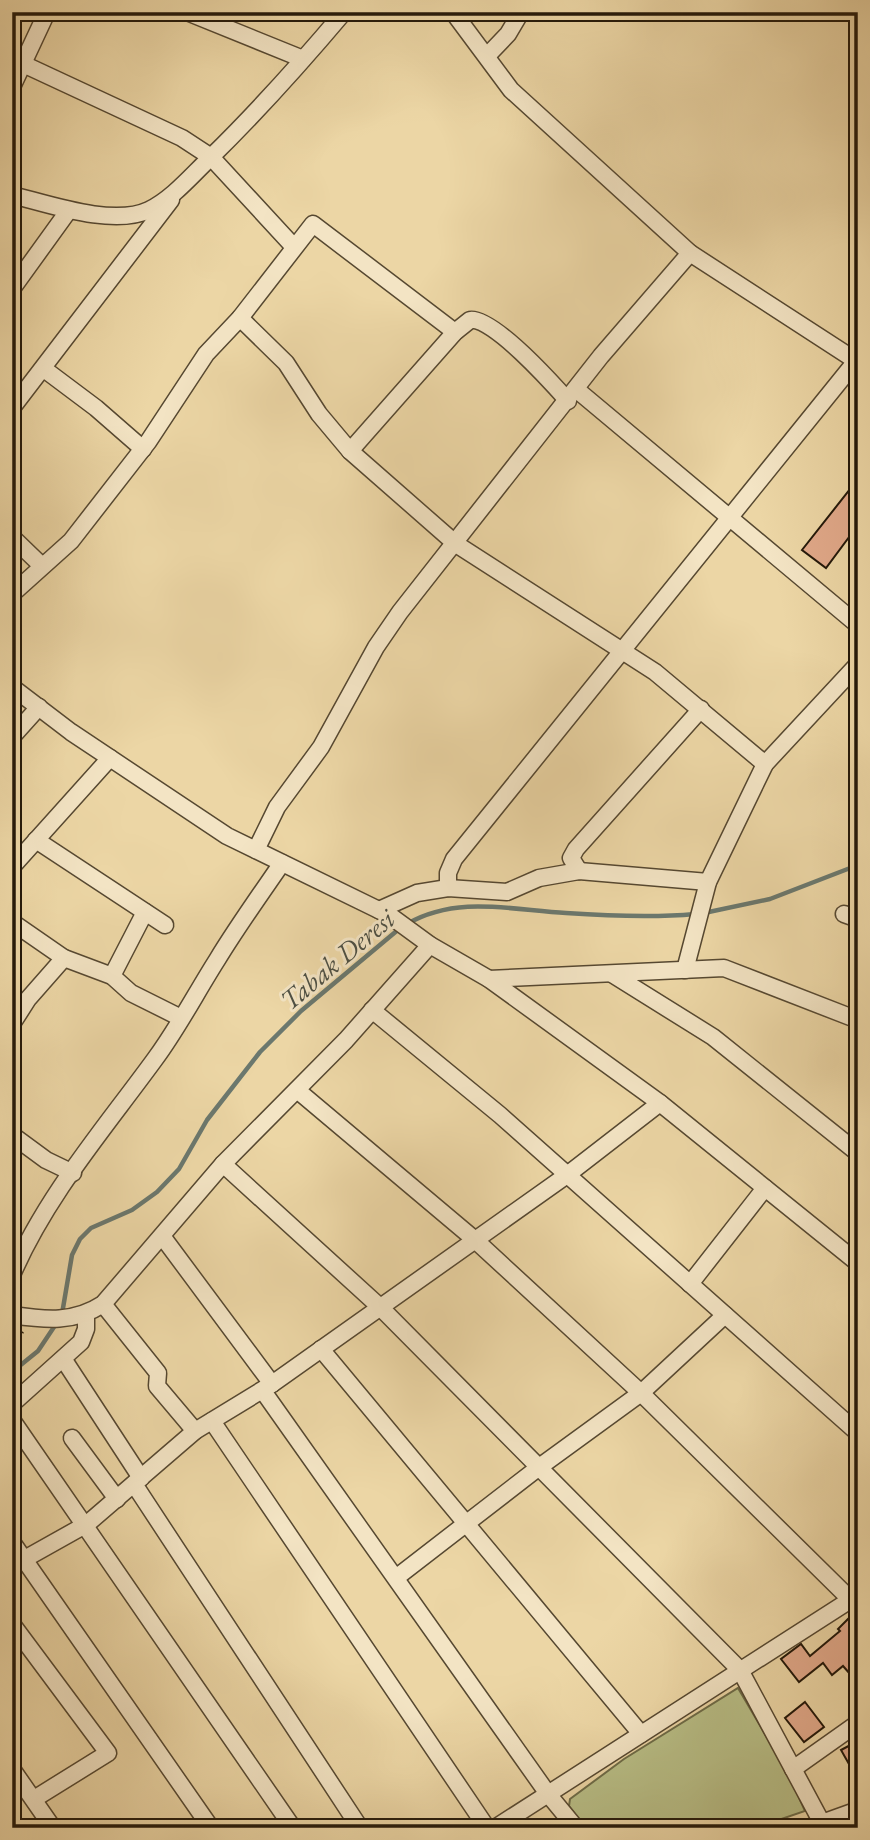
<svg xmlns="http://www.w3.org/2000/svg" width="870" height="1840" font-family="'EB Garamond',serif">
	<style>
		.green { fill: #b8be86; stroke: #6e6c48; stroke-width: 2 }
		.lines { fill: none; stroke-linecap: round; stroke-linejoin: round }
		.stream { stroke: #6b786e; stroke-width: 4.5 }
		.building { fill: #e1a98a; stroke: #24190a; stroke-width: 2 }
		.minor-casing { stroke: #564831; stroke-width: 19 }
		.path { stroke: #24190a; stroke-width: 2.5; stroke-dasharray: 2 3.5; stroke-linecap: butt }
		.minor { stroke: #f3e4c4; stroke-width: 16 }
		.labels { text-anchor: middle; stroke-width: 6; stroke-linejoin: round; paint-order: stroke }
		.water-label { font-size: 28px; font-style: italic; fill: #4e5044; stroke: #f3e4c4 }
	</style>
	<rect width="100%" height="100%" fill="#ecd6a5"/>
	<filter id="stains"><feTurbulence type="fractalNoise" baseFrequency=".00286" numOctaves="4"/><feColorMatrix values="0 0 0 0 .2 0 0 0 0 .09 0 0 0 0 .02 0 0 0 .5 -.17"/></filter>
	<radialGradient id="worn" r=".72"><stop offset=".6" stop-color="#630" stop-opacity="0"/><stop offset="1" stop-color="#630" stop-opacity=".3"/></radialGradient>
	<path class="green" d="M738,1688l51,87 16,36 -50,17h-169l-17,-22 1,-7 54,-40z"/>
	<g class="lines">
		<g class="stream">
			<path d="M704,913l66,-14 88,-34"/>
			<path d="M407,924c50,-29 105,-14 159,-11 43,3 86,5 129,1"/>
			<path d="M62,1314l10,-59 8,-16 11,-11 41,-18 25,-18 22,-23 28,-49 53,-68 41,-41 98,-82"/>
			<path d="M12,1372l26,-21 20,-30"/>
		</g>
	</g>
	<g class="building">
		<path d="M858,479v46l-32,43 -24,-18z"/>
		<path d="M852,1615l6,6v62l-15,-17 -11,9 -9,-12 -24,19 -18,-23 20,-15 9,12 30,-25 -2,-2z"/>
		<path d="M805,1702l19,25 -20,15 -19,-24z"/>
		<path d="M858,1741v39l-17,-30z"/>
	</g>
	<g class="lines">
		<g class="minor-casing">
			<g id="minor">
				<path d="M187,12l116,47"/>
				<path d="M453,12l58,78 179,163 168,109"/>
				<path d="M487,56l21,-22 13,-22"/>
				<path d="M23,64l159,74 29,19 83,90"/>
				<path d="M12,87l35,-75"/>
				<path d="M12,195c37,9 101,32 137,15 23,-11 42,-34 61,-52 47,-46 91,-95 134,-146"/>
				<path d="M12,289l57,-79"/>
				<path d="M240,318l46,45 33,51 31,37 106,93 199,128 110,92"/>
				<path d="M44,369l52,39 47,41"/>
				<path d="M577,390l281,235"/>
				<path d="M12,408l159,-208"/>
				<path d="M350,451l105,-119 15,-12c22,-4 82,63 98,81"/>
				<path d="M12,537l29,28"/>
				<path d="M12,594l59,-53 77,-99 58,-88 34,-36 73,-94 142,108"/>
				<path d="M12,687l59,45 156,104 162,79 41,30 59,34 171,124 198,160"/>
				<path d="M12,737l27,-30"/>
				<path d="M36,840l129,85"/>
				<path d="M256,850l21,-43 44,-60 55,-100 24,-35 201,-256 89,-103"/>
				<path d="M12,867l98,-109"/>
				<path d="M579,871l-8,-13 5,-9 125,-140"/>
				<path d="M448,888v-15l6,-14 402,-498"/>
				<path d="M379,910l38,-17 31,-5 59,4 32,-14 40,-7 129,11"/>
				<path d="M844,914l14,5"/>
				<path d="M12,922l52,36 48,18 19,17 50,25"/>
				<path d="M685,970l23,-88 57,-118 93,-100"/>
				<path d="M612,974l101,63 145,116"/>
				<path d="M112,976l33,-64"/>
				<path d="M489,979l235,-11 134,52"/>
				<path d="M372,1010l128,105 358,318"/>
				<path d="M12,1024l16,-25 36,-41"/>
				<path d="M297,1090l177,149 167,154 209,206"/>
				<path d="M12,1135l34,25 27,13"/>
				<path d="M223,1164l157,143 360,363 82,153"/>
				<path d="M162,1236l110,148"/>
				<path d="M12,1275c34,-79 92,-146 143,-216 23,-31 41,-66 62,-99 20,-33 43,-65 65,-97"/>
				<path d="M690,1284l75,-96"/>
				<path d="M103,1304l55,69 -1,13 38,45"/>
				<path d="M12,1315c34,5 62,8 91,-11l120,-140 123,-124 84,-95"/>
				<path d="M321,1349l320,385"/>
				<path d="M64,1360l77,118"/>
				<path d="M263,1391l285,403 28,34"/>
				<path d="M12,1404l69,-62 5,-13v-13"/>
				<path d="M12,1420l281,408"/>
				<path d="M212,1421l275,407"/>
				<path d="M72,1438l45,61"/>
				<path d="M134,1484l226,344"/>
				<path d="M12,1542l199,286"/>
				<path d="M12,1566l75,-42 108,-93 77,-47 295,-209 93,-72"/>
				<path d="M397,1577l141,-109 103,-75 84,-78"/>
				<path d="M12,1624l96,129 -74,46"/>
				<path d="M12,1769l41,59"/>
				<path d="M793,1769l65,-46"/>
				<path d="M495,1828l363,-233"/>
				<path d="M808,1828l50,-18"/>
			</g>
		</g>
		<path class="path" d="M12,1346l11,-14"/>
		<use href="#minor" class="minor"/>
	</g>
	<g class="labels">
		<g class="water-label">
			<text transform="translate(337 959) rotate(-40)" y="10">Tabak Deresi</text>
		</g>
	</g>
	<rect width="870" height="1840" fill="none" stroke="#ecd6a5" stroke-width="42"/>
	<rect x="14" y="14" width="842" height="1812" fill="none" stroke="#24190a" stroke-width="3.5"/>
	<rect x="21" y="21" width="828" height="1798" fill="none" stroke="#24190a" stroke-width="2"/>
	<rect width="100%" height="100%" filter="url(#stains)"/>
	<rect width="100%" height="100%" fill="url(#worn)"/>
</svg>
